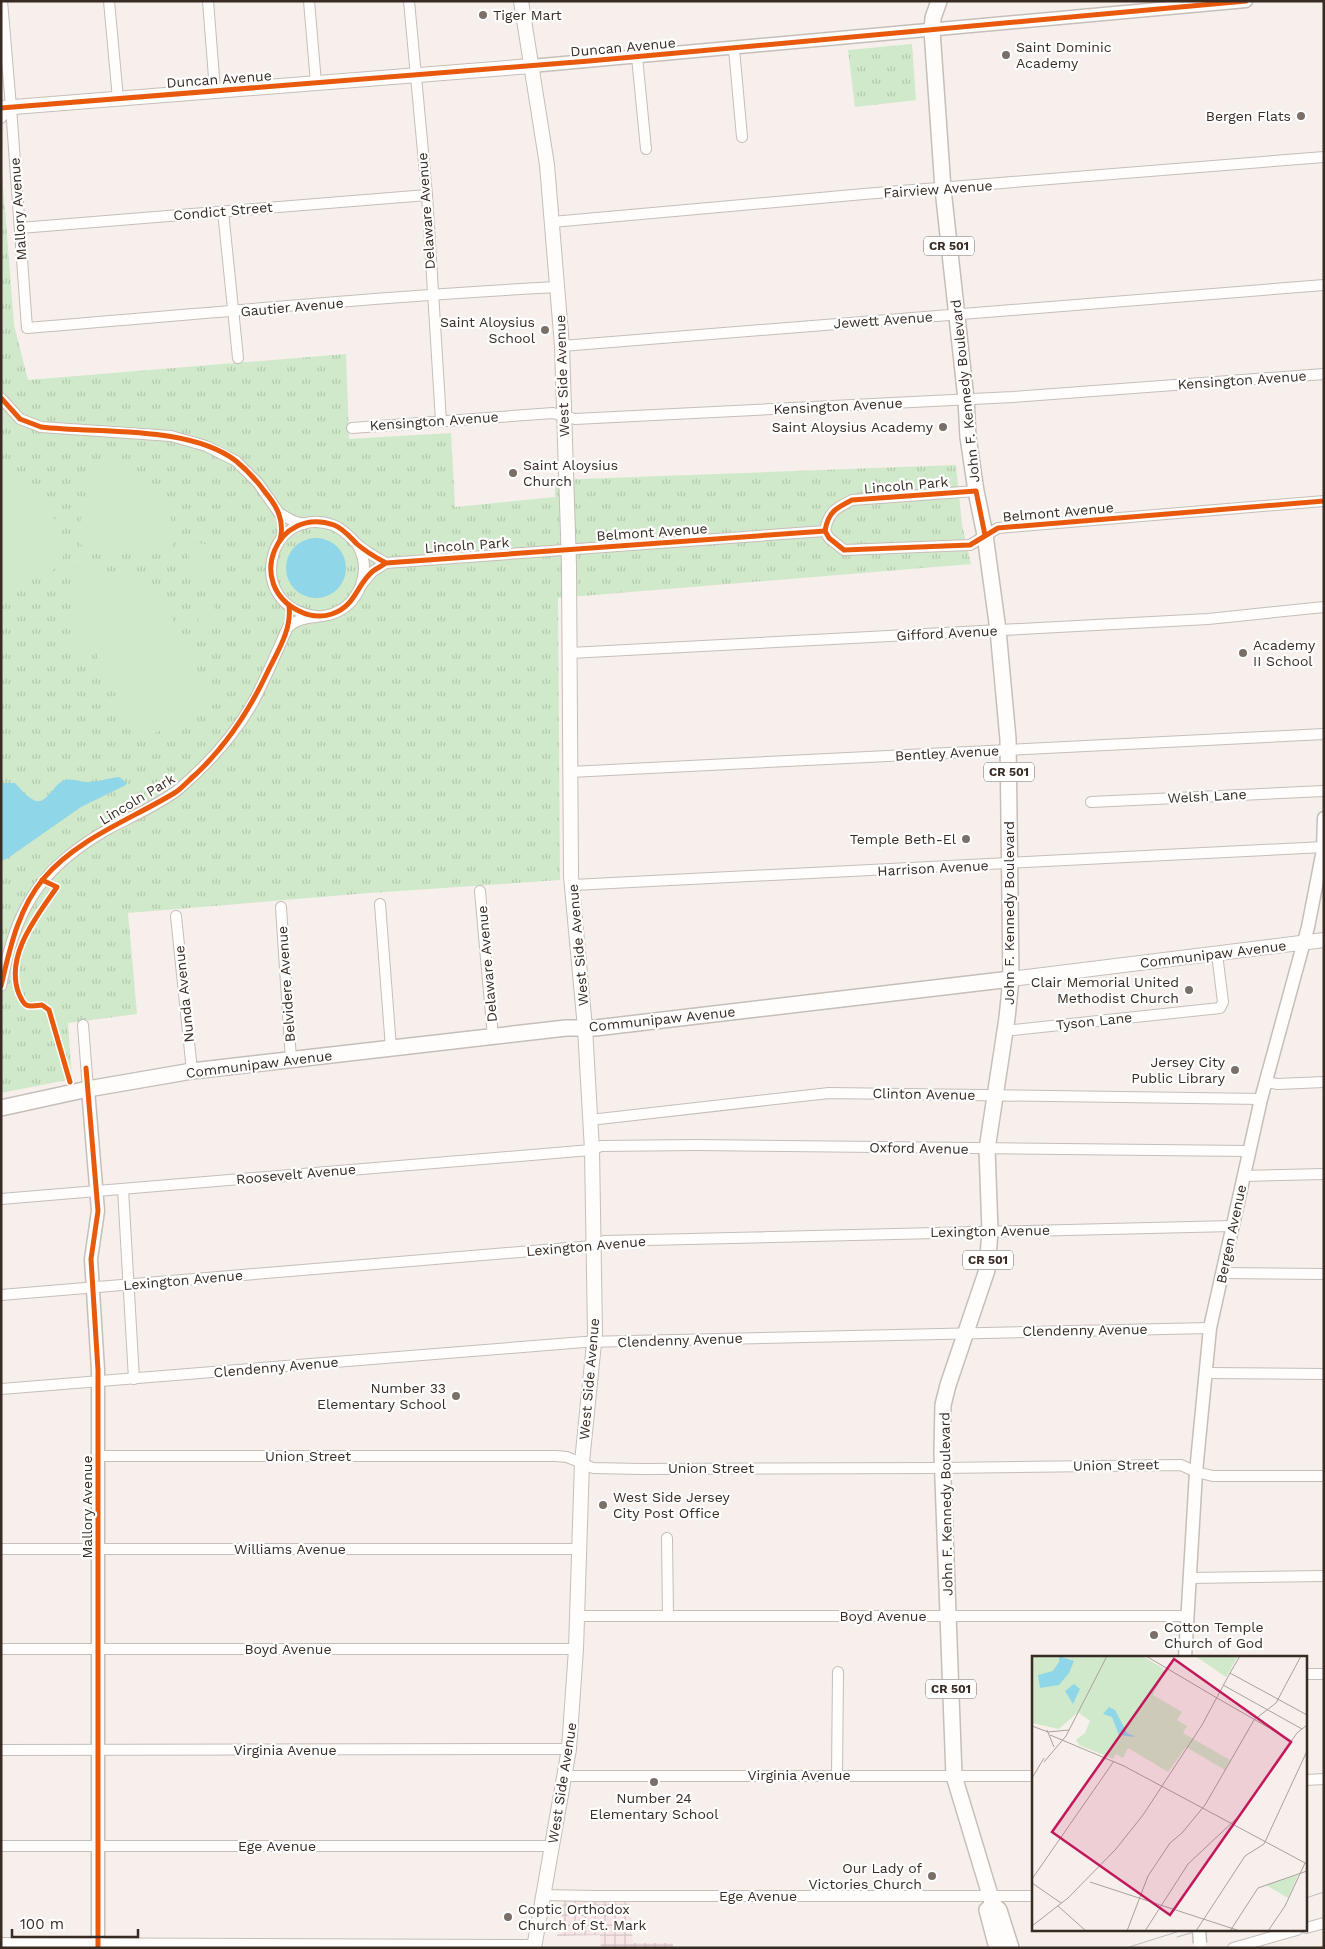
<svg xmlns="http://www.w3.org/2000/svg" width="1325" height="1949" font-family="'Work Sans',sans-serif">
	<style>
		.industrial { fill: url(#industrial-grid) }
		.park { fill: url(#park-tufts) }
		.pitch { fill: #d0e9ca }
		.water { fill: #8ed6e8 }
		.lines { fill: none; stroke-linecap: round; stroke-linejoin: round }
		.minor-casing { stroke: #c6beb8; stroke-width: 12 }
		.tertiary-casing { stroke: #c6beb8; stroke-width: 15 }
		.secondary-casing { stroke: #c6beb8; stroke-width: 16 }
		.primary-casing { stroke: #c6beb8; stroke-width: 18 }
		.minor { stroke: #fefdfc; stroke-width: 10 }
		.tertiary { stroke: #fefdfc; stroke-width: 12 }
		.secondary { stroke: #fefdfc; stroke-width: 14 }
		.primary { stroke: #fefdfc; stroke-width: 15 }
		.tram { stroke: #c0bfbd; stroke-width: 1 }
		.tertiary-bridge-casing { stroke: #c6beb8; stroke-width: 15; stroke-linecap: butt }
		.tertiary-bridge { stroke: #fefdfc; stroke-width: 12 }
		.cycleway-casing { stroke: #fefefe; stroke-width: 8 }
		.cycleway { stroke: #e8590c; stroke-width: 5 }
		.poi-dot { fill: #7a7069; stroke: #fefefe; stroke-width: 2 }
		.labels { text-anchor: middle; stroke-width: 4.5; stroke-linejoin: round; paint-order: stroke }
		.shield { fill: #fefefe; stroke: #736a65; stroke-width: 1 }
		.shield-label { font-size: 12px; font-weight: bold; fill: #372b23 }
		.poi-label { font-size: 14px; fill: #372b23; stroke: #fefefe; text-anchor: end }
		.street-label { font-size: 14px; fill: #372b23; stroke: #fefefe }
		.inset-road { fill: none; stroke: #aaa19b; stroke-width: 1 }
		.view { fill: #c2185b; fill-opacity: 0.15; stroke: #c2185b; stroke-width: 2.5 }
		.inset-edge { fill: none; stroke: #372b23; stroke-width: 2.5 }
	</style>
	<defs>
		<pattern id="industrial-grid" width="8" height="8" patternUnits="userSpaceOnUse" patternTransform="scale(1.25)"><rect width="8" height="8" fill="#f8e6e7"/><path d="M0 4h8M4 0v8" fill="none" stroke="#d5c5c6"/></pattern>
		<pattern id="park-tufts" width="24" height="20" patternUnits="userSpaceOnUse" patternTransform="scale(1.25)"><rect width="24" height="20" fill="#d0e9ca"/><path d="M3 7l-1-3M5 7V3M7 7l1-3M15 17l-1-3M17 17v-4M19 17l1-3" fill="none" stroke="#b3c8ad"/></pattern>
	</defs>
	<rect width="100%" height="100%" fill="#f6efeb"/>
	<path class="industrial" d="M629,1893l4,50h40v5h-72l-1,-13 -43,1 8,-42z"/>
	<g class="park">
		<path d="M912,44l4,56 -61,7 -7,-57z"/>
		<path d="M1,159l13,166 14,55 318,-26 3,85 102,-6 4,74 100,-10v-17l401,-15 6,60 9,39 -413,34 2,282 -191,13 -241,20 9,101 -69,9 4,56 -71,14z"/>
	</g>
	<g class="pitch">
		<path d="M96,460c33,2 66,24 75,58 2,10 1,22 2,31l-78,5 -15,-10 1,-25z"/>
		<path d="M6,475l15,6 37,42 7,23 -4,18 -9,7 -51,17v-111z"/>
		<path d="M192,542l19,3 -6,31 -19,-3z"/>
		<path d="M80,565l83,23v11l51,105 -75,37 -43,-88 -25,1v-78z"/>
		<path d="M208,595l13,28 -17,8 -14,-28z"/>
	</g>
	<g class="water">
		<circle cx="316" cy="568" r="30"/>
		<path d="M119,777l7,5v3l-45,22 -73,51 -7,3v-78h14c5,5 10,12 17,16 14,10 21,-16 33,-19 8,-2 15,2 23,2 10,0 20,-4 31,-5z"/>
	</g>
	<g class="lines">
		<g class="minor-casing">
			<g id="minor">
				<path d="M2,1l9,106 16,221c177,-14 354,-32 531,-41"/>
				<path d="M109,1l9,98"/>
				<path d="M208,1l7,89"/>
				<path d="M309,1l7,82"/>
				<path d="M409,1l18,194 14,226"/>
				<path d="M734,49l8,88"/>
				<path d="M637,57l9,92"/>
				<path d="M1,118l10,-11"/>
				<path d="M223,211l15,147"/>
				<path d="M552,222l312,-28 460,-37"/>
				<path d="M20,228l407,-33"/>
				<path d="M562,346l762,-61"/>
				<path d="M1,398l19,21 21,8 130,9 35,10 30,15 22,22 21,30 14,8 11,3"/>
				<path d="M352,428l201,-15 22,6 438,-22 311,-23"/>
				<path d="M825,531l4,7 15,12 126,-5 28,-17 326,-27"/>
				<path d="M825,531c3,-19 11,-23 27,-31l124,-9"/>
				<path d="M362,584l10,-12 14,-9"/>
				<path d="M317,616c-74,-8 -51,-113 16,-91 10,4 16,11 24,19 9,8 18,13 29,19l439,-32"/>
				<path d="M570,653l638,-34 116,-12"/>
				<path d="M570,772l754,-38"/>
				<path d="M1091,802l233,-11"/>
				<path d="M573,885l751,-38"/>
				<path d="M480,891l13,146"/>
				<path d="M380,904l11,144"/>
				<path d="M281,907l10,153"/>
				<path d="M176,916l16,155"/>
				<path d="M1,986c4,-17 7,-35 13,-51 17,-51 50,-81 96,-107 21,-11 52,-25 69,-39 28,-24 53,-51 72,-83 14,-25 25,-53 37,-79 14,-12 28,-8 44,-13 28,-10 40,-43 26,-68"/>
				<path d="M83,1025l5,64"/>
				<path d="M1004,1031l216,-23 3,-6 -6,-48"/>
				<path d="M1265,1082l13,2 46,-2"/>
				<path d="M590,1120l239,-27 432,6"/>
				<path d="M1243,1176l81,-2"/>
				<path d="M123,1189l11,190"/>
				<path d="M1,1199l578,-48 13,-1 9,-4 95,-1 552,6"/>
				<path d="M1222,1273l102,1"/>
				<path d="M1,1295l591,-49 12,-5 628,-15"/>
				<path d="M1206,1373l118,1"/>
				<path d="M1,1389l583,-47 626,-14"/>
				<path d="M98,1456h458l11,1 26,11 48,1 301,-1 239,-3 15,7 17,4h111"/>
				<path d="M667,1538l1,78"/>
				<path d="M1,1549h578"/>
				<path d="M1190,1578l134,-2"/>
				<path d="M577,1616h611"/>
				<path d="M1,1649h575"/>
				<path d="M1306,1674h18"/>
				<path d="M1,1750l568,-1"/>
				<path d="M837,1775l1,-103"/>
				<path d="M564,1776h470"/>
				<path d="M1306,1780l18,-1"/>
				<path d="M1,1846h551"/>
				<path d="M543,1895l51,1h440"/>
				<path d="M1306,1928l18,-5"/>
				<path d="M1,1943l533,2"/>
				<path d="M1233,1948l64,-18"/>
			</g>
		</g>
		<g class="tertiary-casing">
			<g id="tertiary">
				<path d="M531,66l715,-65"/>
				<path d="M88,1089l10,122 -7,48 7,111v578"/>
				<path d="M1185,1658l11,-186 14,-144 51,-229 47,-172 15,-77 1,-32"/>
			</g>
		</g>
		<g class="secondary-casing">
			<g id="secondary">
				<path d="M521,1l26,164 15,181 7,220 2,310 14,152 7,122 3,183 -13,129 -6,187 -7,100 -35,199"/>
				<path d="M1,108l530,-42"/>
				<path d="M1011,979l313,-39"/>
			</g>
		</g>
		<g class="primary-casing">
			<g id="primary">
				<path d="M939,1l-6,17 -1,12 11,159 23,210 2,38 8,54 9,44 13,95 10,109 3,240 -4,39 -20,131 3,82 -3,39 -39,115 -5,20 -1,47 12,324 39,129 6,5 12,38"/>
				<path d="M1,1108l87,-19 104,-18 374,-43h29l416,-49"/>
				<path d="M993,1905l-6,5 10,38"/>
			</g>
		</g>
		<use href="#minor" class="minor"/>
		<use href="#tertiary" class="tertiary"/>
		<use href="#secondary" class="secondary"/>
		<use href="#primary" class="primary"/>
		<g class="tram">
			<path d="M1306,1898l18,-6"/>
			<path d="M1177,1937l24,-7"/>
			<path d="M1126,1948l57,-18"/>
		</g>
		<g class="tertiary-bridge-casing">
			<path id="tertiary-bridge" d="M1199,1930l1,13"/>
		</g>
		<use href="#tertiary-bridge" class="tertiary-bridge"/>
		<g class="cycleway-casing">
			<g id="cycleway">
				<path d="M1,108l588,-47 657,-60"/>
				<path d="M1,398l19,21 21,8c59,7 147,-2 195,34 11,9 21,20 29,31 12,14 20,29 15,48"/>
				<path d="M825,531l4,7 15,12 126,-5 28,-17 326,-27"/>
				<path d="M825,531c3,-19 11,-23 27,-31l124,-9 9,44"/>
				<path d="M386,563c-4,3 -9,5 -13,8 -17,14 -17,35 -41,43 -12,4 -23,2 -33,-3 -55,-27 -22,-106 35,-86 10,4 16,12 23,19 9,8 18,13 29,19l439,-32"/>
				<path d="M42,880l15,7c-20,29 -53,69 -38,107 6,14 8,13 23,11l7,5 21,72"/>
				<path d="M1,986c9,-38 17,-77 43,-108 34,-40 88,-59 132,-86 7,-5 13,-12 20,-18 31,-29 53,-63 71,-101 10,-21 25,-43 22,-67"/>
				<path d="M86,1068l12,143 -7,48 7,111v578"/>
			</g>
		</g>
		<use href="#cycleway" class="cycleway"/>
	</g>
	<g class="poi-dot">
		<circle cx="483" cy="15" r="5"/>
		<circle cx="1006" cy="55" r="5"/>
		<circle cx="1301" cy="116" r="5"/>
		<circle cx="545" cy="330" r="5"/>
		<circle cx="943" cy="427" r="5"/>
		<circle cx="513" cy="473" r="5"/>
		<circle cx="1243" cy="653" r="5"/>
		<circle cx="966" cy="839" r="5"/>
		<circle cx="1189" cy="990" r="5"/>
		<circle cx="1235" cy="1070" r="5"/>
		<circle cx="456" cy="1396" r="5"/>
		<circle cx="603" cy="1505" r="5"/>
		<circle cx="1154" cy="1635" r="5"/>
		<circle cx="654" cy="1782" r="5"/>
		<circle cx="932" cy="1876" r="5"/>
		<circle cx="508" cy="1917" r="5"/>
	</g>
	<g class="labels">
		<g class="shield">
			<rect x="924" y="236.5" width="50" height="19" rx="4"/>
			<rect x="984" y="762.5" width="50" height="19" rx="4"/>
			<rect x="963" y="1250.5" width="50" height="19" rx="4"/>
			<rect x="926" y="1679.5" width="50" height="19" rx="4"/>
		</g>
		<g class="shield-label">
			<text x="949" y="250">CR 501</text>
			<text x="1009" y="776">CR 501</text>
			<text x="988" y="1264">CR 501</text>
			<text x="951" y="1693">CR 501</text>
		</g>
		<g class="poi-label">
			<text x="493" y="20" text-anchor="start">Tiger Mart</text>
			<text x="1016" y="52" text-anchor="start">Saint Dominic<tspan x="1016" dy="16">Academy</tspan></text>
			<text x="1291" y="121">Bergen Flats</text>
			<text x="535" y="327">Saint Aloysius<tspan x="535" dy="16">School</tspan></text>
			<text x="933" y="432">Saint Aloysius Academy</text>
			<text x="523" y="470" text-anchor="start">Saint Aloysius<tspan x="523" dy="16">Church</tspan></text>
			<text x="1253" y="650" text-anchor="start">Academy<tspan x="1253" dy="16">II School</tspan></text>
			<text x="956" y="844">Temple Beth-El</text>
			<text x="1179" y="987">Clair Memorial United<tspan x="1179" dy="16">Methodist Church</tspan></text>
			<text x="1225" y="1067">Jersey City<tspan x="1225" dy="16">Public Library</tspan></text>
			<text x="446" y="1393">Number 33<tspan x="446" dy="16">Elementary School</tspan></text>
			<text x="613" y="1502" text-anchor="start">West Side Jersey<tspan x="613" dy="16">City Post Office</tspan></text>
			<text x="1164" y="1632" text-anchor="start">Cotton Temple<tspan x="1164" dy="16">Church of God</tspan></text>
			<text x="654" y="1803" text-anchor="middle">Number 24<tspan x="654" dy="16">Elementary School</tspan></text>
			<text x="922" y="1873">Our Lady of<tspan x="922" dy="16">Victories Church</tspan></text>
			<text x="518" y="1914" text-anchor="start">Coptic Orthodox<tspan x="518" dy="16">Church of St. Mark</tspan></text>
		</g>
		<g class="street-label">
			<text transform="translate(623 47) rotate(-5)" y="5">Duncan Avenue</text>
			<text transform="translate(219 79) rotate(-4)" y="5">Duncan Avenue</text>
			<text transform="translate(938 189) rotate(-4)" y="5">Fairview Avenue</text>
			<text transform="translate(18 209) rotate(-94)" y="5">Mallory Avenue</text>
			<text transform="translate(223 211) rotate(-5)" y="5">Condict Street</text>
			<text transform="translate(426 211) rotate(-94)" y="5">Delaware Avenue</text>
			<text transform="translate(292 307) rotate(-5)" y="5">Gautier Avenue</text>
			<text transform="translate(883 320) rotate(-4)" y="5">Jewett Avenue</text>
			<text transform="translate(562 376) rotate(-92)" y="5">West Side Avenue</text>
			<text transform="translate(1242 380) rotate(-4)" y="5">Kensington Avenue</text>
			<text transform="translate(965 391) rotate(-96)" y="5">John F. Kennedy Boulevard</text>
			<text transform="translate(838 406) rotate(-3)" y="5">Kensington Avenue</text>
			<text transform="translate(434 421) rotate(-4)" y="5">Kensington Avenue</text>
			<text transform="translate(906 485) rotate(-5)" y="5">Lincoln Park</text>
			<text transform="translate(1058 512) rotate(-5)" y="5">Belmont Avenue</text>
			<text transform="translate(652 532) rotate(-4)" y="5">Belmont Avenue</text>
			<text transform="translate(467 545) rotate(-4)" y="5">Lincoln Park</text>
			<text transform="translate(947 633) rotate(-3)" y="5">Gifford Avenue</text>
			<text transform="translate(947 753) rotate(-3)" y="5">Bentley Avenue</text>
			<text transform="translate(1207 796) rotate(-3)" y="5">Welsh Lane</text>
			<text transform="translate(137 799) rotate(-31)" y="5">Lincoln Park</text>
			<text transform="translate(933 868) rotate(-3)" y="5">Harrison Avenue</text>
			<text transform="translate(1009 913) rotate(-90)" y="5">John F. Kennedy Boulevard</text>
			<text transform="translate(578 945) rotate(-95)" y="5">West Side Avenue</text>
			<text transform="translate(1213 954) rotate(-7)" y="5">Communipaw Avenue</text>
			<text transform="translate(487 964) rotate(-95)" y="5">Delaware Avenue</text>
			<text transform="translate(286 984) rotate(-94)" y="5">Belvidere Avenue</text>
			<text transform="translate(184 994) rotate(-96)" y="5">Nunda Avenue</text>
			<text transform="translate(662 1019) rotate(-6)" y="5">Communipaw Avenue</text>
			<text transform="translate(1094 1021) rotate(-6)" y="5">Tyson Lane</text>
			<text transform="translate(259 1064) rotate(-7)" y="5">Communipaw Avenue</text>
			<text transform="translate(924 1094) rotate(1)" y="5">Clinton Avenue</text>
			<text transform="translate(919 1148) rotate(1)" y="5">Oxford Avenue</text>
			<text transform="translate(296 1174) rotate(-5)" y="5">Roosevelt Avenue</text>
			<text transform="translate(990 1231) rotate(-1)" y="5">Lexington Avenue</text>
			<text transform="translate(1231 1234) rotate(-78)" y="5">Bergen Avenue</text>
			<text transform="translate(586 1246) rotate(-5)" y="5">Lexington Avenue</text>
			<text transform="translate(183 1280) rotate(-5)" y="5">Lexington Avenue</text>
			<text transform="translate(1085 1330) rotate(-1)" y="5">Clendenny Avenue</text>
			<text transform="translate(680 1340) rotate(-2)" y="5">Clendenny Avenue</text>
			<text transform="translate(276 1367) rotate(-5)" y="5">Clendenny Avenue</text>
			<text transform="translate(589 1379) rotate(-85)" y="5">West Side Avenue</text>
			<text x="308" y="1461">Union Street</text>
			<text transform="translate(1116 1465) rotate(-1)" y="5">Union Street</text>
			<text x="711" y="1473">Union Street</text>
			<text transform="translate(946 1504) rotate(-91)" y="5">John F. Kennedy Boulevard</text>
			<text transform="translate(87 1507) rotate(-90)" y="5">Mallory Avenue</text>
			<text x="290" y="1554">Williams Avenue</text>
			<text x="883" y="1621">Boyd Avenue</text>
			<text x="288" y="1654">Boyd Avenue</text>
			<text x="285" y="1755">Virginia Avenue</text>
			<text x="799" y="1780">Virginia Avenue</text>
			<text transform="translate(562 1783) rotate(-81)" y="5">West Side Avenue</text>
			<text x="277" y="1851">Ege Avenue</text>
			<text x="758" y="1901">Ege Avenue</text>
		</g>
	</g>
	<g transform="translate(1032 1656)">
		<rect width="275" height="275" fill="#f6efeb"/>
		<path d="M163,0h43l-12,21z" fill="#d0e9ca"/>
		<path d="M0,0h110l21,12 1,5 -11,22 29,17 -5,8 10,6 -4,7 47,27 -5,10 -39,-23 -18,25 -40,-24 -5,10 -7,-4 -3,5 -34,-14 -3,-5 9,-7 5,-12 -12,-9 -19,17 -27,-6zM266,219l-10,23 -22,-13z" fill="#d0e9ca"/>
		<path d="M95,22l10,6 1,6 -18,1zM61,36l12,7 -7,12 -6,-3 -2,6 -6,-3 3,-7 5,4 6,-10 -7,-1zM23,37l14,5 -3,4 -4,-3 -3,9 -8,-2zM100 50a7 7 0 1 1 14 0a7 7 0 1 1-14 0ZM114,58l5,8 -2,13 -9,-1 -1,-12z" fill="#d0e9ca"/>
		<path d="M27,0l15,5 -5,12 -10,12 -19,3 -2,-13 15,-4 6,-9zM42,28l6,5 -7,15 -8,-13zM77,51l6,3 12,23 9,4 -17,-2 -7,-18 -9,-3z" fill="#8ed6e8"/>
		<path class="inset-road" d="M114,0l71,42M198,17l10,-17M191,29l79,44M185,42l75,43M0,70l16,6 21,-2M15,74l7,17M18,79l74,31 183,98M12,106l22,-26 41,-80M0,122l12,-20M0,223l82,-118M58,226l150,49M0,227l29,20M26,250l28,25M0,270l36,-28 47,-48 28,-35 59,-90 28,-52 77,42M95,275l21,-55 22,-33 12,-10 23,-28 49,-85 22,-17 25,-47M113,275l43,-67 50,-47 59,-84 10,-8M164,275l49,-75 19,-12 43,-93M198,275l28,-43 49,-17M236,275l17,-25 20,-43"/>
		<path class="view" d="M142,3l117,83 -121,173 -118,-83z"/>
		<rect width="275" height="275" class="inset-edge"/>
	</g>
	<rect width="1325" height="1949" fill="none" stroke="#372b23" stroke-width="5"/>
	<path d="M12 1929v8h126v-8" fill="none" stroke="#372b23" stroke-width="2.5"/>
	<text x="20" y="1929" font-size="15" fill="#372b23" stroke="#fefefe" stroke-width="4" paint-order="stroke">100 m</text>
</svg>
